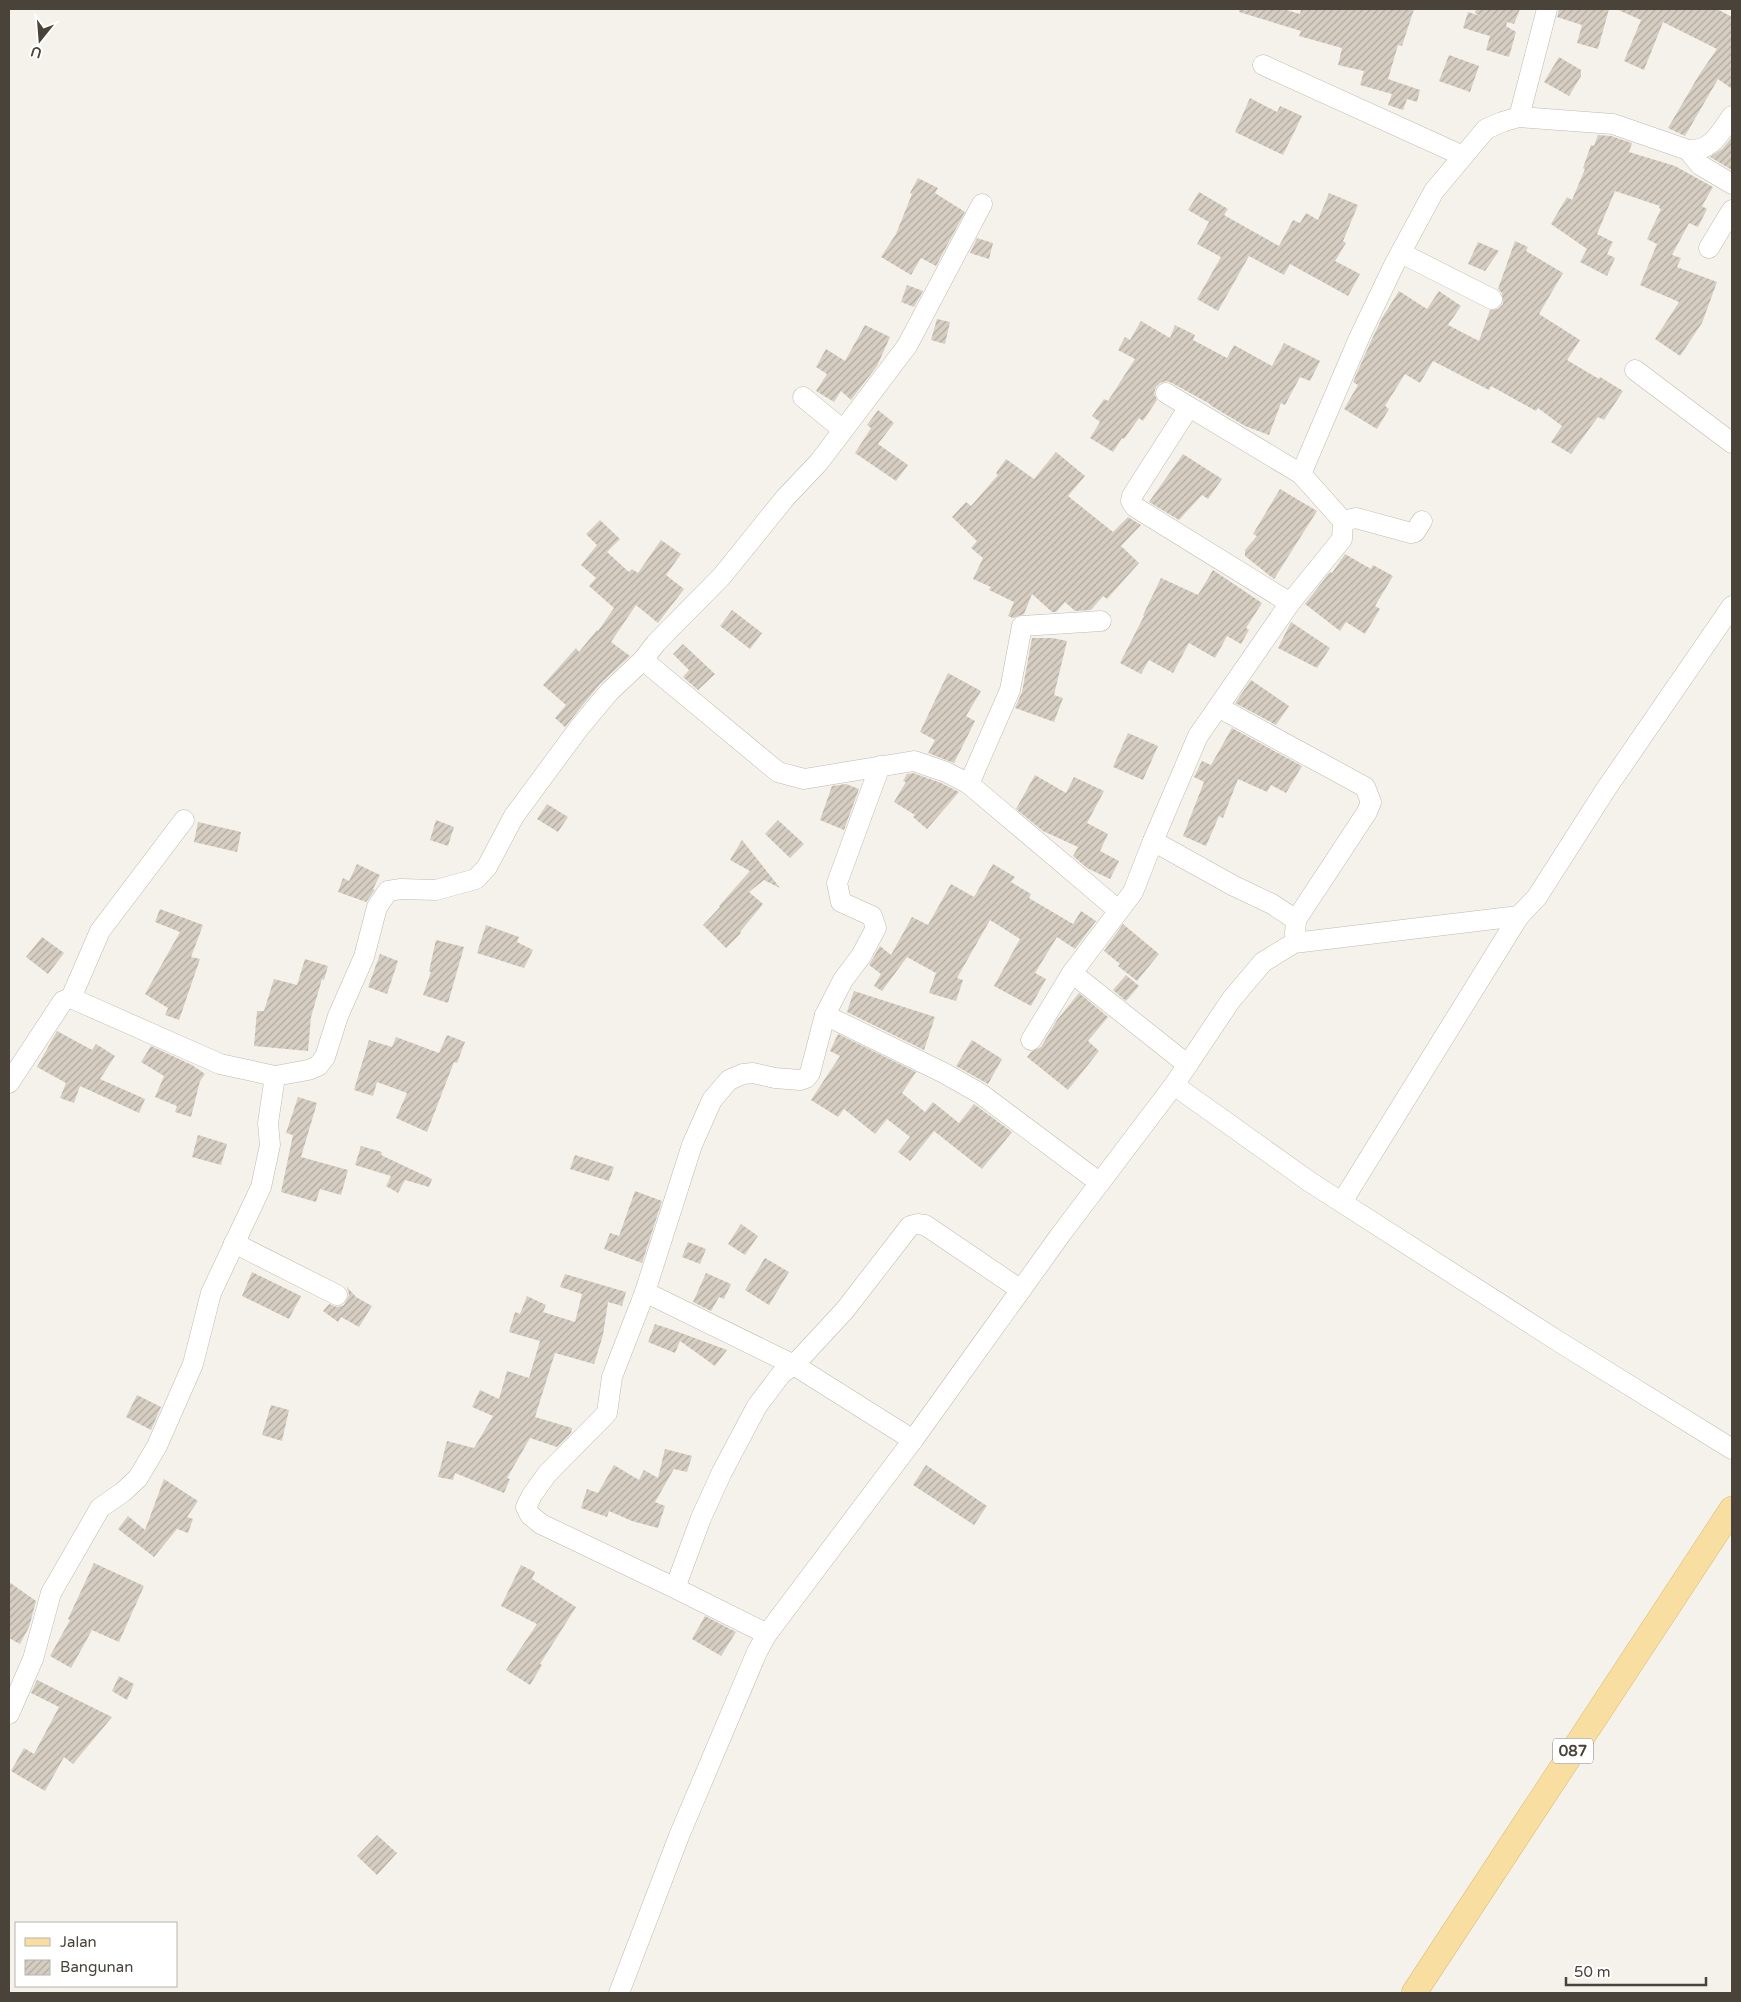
<svg xmlns="http://www.w3.org/2000/svg" width="1741" height="2002" font-family="'Varela Round',sans-serif">
	<style>
		.building { fill: url(#building-hatch) }
		.lines { fill: none; stroke-linecap: round; stroke-linejoin: round }
		.minor-casing { stroke: #c0baae; stroke-width: 21 }
		.major-casing { stroke: #ddbc71; stroke-width: 26 }
		.minor { stroke: #fff; stroke-width: 20 }
		.major { stroke: #f8dfa1; stroke-width: 25 }
		.labels { text-anchor: middle; stroke-width: 5; stroke-linejoin: round; paint-order: stroke }
		.shield { fill: #fff; stroke: #807b75; stroke-width: 1 }
		.shield-label { font-size: 15px; font-weight: bold; fill: #49433a }
	</style>
	<defs>
		<pattern id="building-hatch" width="6" height="6" patternUnits="userSpaceOnUse" patternTransform="scale(1.25)"><rect width="6" height="6" fill="#d6cec2"/><path d="M-1 1l2-2M0 6l6-6M5 7l2-2" fill="none" stroke="#b0a99f"/></pattern>
	</defs>
	<rect width="100%" height="100%" fill="#f5f2ec"/>
	<g class="building">
		<path d="M1240,9h43l17,5 1,-5h113l-12,37 -4,-1 -10,34 32,11 -3,12 -10,-3 -4,11 -15,-5 4,-11 -32,-9 4,-14 -26,-6 4,-17 -43,-12 2,-5 -62,-19z"/>
		<path d="M1476,9h44l-6,15 -7,-2 -1,4 10,6 -7,25 -23,-7 4,-14 -27,-8 5,-16 12,4 -5,-3z"/>
		<path d="M1559,9h50l-11,40 -21,-6 5,-18 -25,-8z"/>
		<path d="M1616,9h101l15,8v72l-14,-10 -33,57 -17,-8 31,-53 18,-26 -54,-27 -19,48 -20,-9 17,-41z"/>
		<path d="M1449,55l30,11 -9,26 -31,-11z"/>
		<path d="M1559,57l22,13v6l-12,20 -25,-14z"/>
		<path d="M1250,98l27,14 3,-6 22,10 -19,39 -48,-23z"/>
		<path d="M1598,135l13,1 21,7 -3,9 46,14 38,21 -11,19 5,3 -9,18 -9,-4 -17,32 9,3 -4,9 40,15 -15,41 -22,33 -25,-17 24,-37 -39,-17 17,-41 -10,-5 14,-30 -2,-1 1,-2 -45,-15 -18,43 16,8 -6,12 8,4 -8,18 -27,-14 7,-13 -36,-25 16,-27 5,3 13,-31 -2,-1 8,-23 3,1z"/>
		<path d="M1732,137v33l-22,-13 12,-8z"/>
		<path d="M918,178l20,10 -3,5 30,19 -29,54 -15,-8 -10,17 -30,-18 15,-23 16,-40 -2,-1z"/>
		<path d="M1199,192l29,17 -4,6 55,31 14,-26 7,3 6,-10 12,7 11,-27 29,12 -15,36 3,2 -11,18 25,13 -12,22 -58,-32 -6,11 -35,-19 -31,55 -21,-12 24,-42 -24,-13 12,-22 -21,-12z"/>
		<path d="M977,238l16,5 -4,16 -19,-6z"/>
		<path d="M1515,241l13,6 -2,4 37,22 -24,41 41,26 -13,20 32,19 1,-2 23,14 -19,29 -6,-3 -27,37 -20,-12 11,-16 -24,-18 -2,3 -45,-25 -2,4 -56,-29 -13,22 -15,-9 -20,32 4,3 -12,20 -33,-20 14,-24 -5,-3 18,-41 11,-23 17,-27 28,18 12,-18 22,15 -13,19 31,16 11,-31 8,-1 5,-5 -1,-11 -4,-4z"/>
		<path d="M1478,242l21,9 -14,20 -17,-7z"/>
		<path d="M907,285l16,6 -9,16 -13,-5z"/>
		<path d="M937,319l13,3 -5,22 -14,-4z"/>
		<path d="M1141,321l29,17 5,-13 20,10 -2,5 34,18 7,-13 38,21 12,-23 36,18 -10,20 -10,-4 -15,28 -4,-2 -12,32 -24,-9 -35,-21v-1l-38,-21 -6,-2 -6,2 -4,4 -2,6 3,7 -14,21 -4,-3 -15,21 -2,-1 -9,14 -23,-14 10,-16 -8,-6 12,-17 4,2 27,-42 -17,-9 7,-13 5,3z"/>
		<path d="M865,325l25,12 -13,29 -26,34 -10,-9 -7,11 -18,-11 11,-17 -11,-7 10,-18 19,12z"/>
		<path d="M878,410l16,13 -16,21 30,21 -12,16 -41,-28 16,-25 -4,-3z"/>
		<path d="M1056,452l29,24 -17,20 45,36 15,-15 13,8 -20,21 18,17 -32,36 -4,-3 -12,14 -16,1 -10,-9 -9,10h-4l-20,-18 -8,20 -11,4 -5,-2 6,-14 -25,-12 2,-3 -18,-8 10,-21 -12,-10 6,-7 -25,-24 14,-15 5,4 27,-31 -2,-2 10,-14 28,20z"/>
		<path d="M1183,454l39,25 -14,20 -6,-4 -23,25 -30,-18z"/>
		<path d="M1280,489l37,22 -43,68 -29,-23v-6l12,-14 -4,-2z"/>
		<path d="M600,520l20,19 -13,13 22,20 3,-3 6,4 23,-33 20,14 -15,21 18,14 -26,34 -22,-18 -25,37 19,14 -30,28 -35,43 -10,-9 11,-13 -23,-20 33,-37 3,4 18,-22 1,1 16,-23 -25,-22 7,-8 -15,-13 16,-20 -11,-11z"/>
		<path d="M1345,554l26,15 2,-4 20,11 -18,30 5,3 -15,25 -19,-12 -6,9 -35,-27 25,-32 2,1z"/>
		<path d="M1213,570l49,33 -16,25 3,2 -8,14 -14,-8 -12,22 -26,-15 -16,30 -24,-13 -8,14 -21,-11 24,-47 -1,-1 18,-37 37,17z"/>
		<path d="M732,610l30,23 -12,16 -30,-23z"/>
		<path d="M1291,622l39,26 -13,20 -39,-20z"/>
		<path d="M1032,638h20l15,3 -13,54 9,3 -9,24 -39,-14 7,-16z"/>
		<path d="M683,644l32,30 -17,16 -15,-13 6,-7 -16,-16z"/>
		<path d="M948,673l33,18 -15,25 9,5 -21,42 -26,-10 7,-13 -15,-8z"/>
		<path d="M1251,680l38,26 -13,19 -41,-22z"/>
		<path d="M1232,728l70,38 -16,27 -15,-8 -4,7 -29,-13 -15,39 -4,-2 -13,30 -23,-10 21,-54 -10,-5 8,-16 9,4z"/>
		<path d="M1128,733l30,13 -15,34 -30,-13z"/>
		<path d="M913,773l28,10 18,9 -32,37 -14,-12 2,-2 -21,-13 12,-20 -3,-1 4,-7z"/>
		<path d="M1035,775l31,18 8,-16 30,14 -17,32 21,11 -8,17 19,10 -9,18 -23,-11 -14,-12 5,-9 -35,-16 -27,-22z"/>
		<path d="M846,784l13,5 -15,41 -24,-10 12,-34z"/>
		<path d="M547,804l21,13 -10,15 -21,-13z"/>
		<path d="M436,820l18,7 -6,19 -18,-6z"/>
		<path d="M778,820l26,24 -14,14 -25,-24z"/>
		<path d="M198,822l43,10 -4,20 -43,-10z"/>
		<path d="M742,840l38,48 -16,-8 -15,12 14,12 -23,28 1,1 -15,15 -23,-23 17,-18 -1,-1 31,-35 -20,-11z"/>
		<path d="M357,864l23,11 -7,14 2,1 -9,12 -28,-10 5,-14 6,3z"/>
		<path d="M993,864l22,13 -4,5 20,12 -2,4 44,26 8,-13 15,10 -21,28 -18,-12 -22,36 11,6 -15,27 -37,-20 26,-47 -30,-19 -33,58 6,2 -7,21 -27,-8 7,-20 -29,-16 -25,34 -8,-5 7,-12 -12,-9 11,-19 11,9 21,-38 16,8 23,-41 23,13z"/>
		<path d="M160,909l43,16 -12,32 9,2 -21,61 -14,-5 3,-7 -23,-14 35,-62 -25,-10z"/>
		<path d="M1123,924l36,30 -22,27 -19,-15 2,-2 -16,-13z"/>
		<path d="M486,925l33,12 -2,5 16,8 -9,18 -47,-15z"/>
		<path d="M42,937l22,16 -16,21 -22,-17z"/>
		<path d="M436,940l28,7 -16,56 -25,-8 8,-23 -2,-1z"/>
		<path d="M380,954l18,7 -11,33 -19,-7z"/>
		<path d="M305,959l23,7 -4,14 -2,-1 -11,38 -3,34 -54,-5 3,-35h7l10,-32 23,6z"/>
		<path d="M1126,975l13,11 -13,15 -13,-11z"/>
		<path d="M854,991l81,26 -11,33 -77,-38z"/>
		<path d="M1079,993l29,24 -20,24 11,10 -31,39 -41,-33 4,-5 10,-5 16,-27z"/>
		<path d="M57,1031l35,19 4,-6 19,12 -15,23 45,20 -6,14 -59,-27 -6,17 -14,-5 6,-15 -29,-16z"/>
		<path d="M838,1034l78,38 -14,21 23,19 8,-10 26,21 15,-19 38,28 -30,37 -48,-38 -24,30 -12,-9 12,-15 -23,-18 -12,15 -31,-25 -6,8 -27,-17 29,-44 -10,-5z"/>
		<path d="M447,1035l18,7 -8,21 -3,-1 -27,70 -31,-14 11,-25 -30,-11 -4,14 -19,-6 15,-50 23,7 4,-10 43,16z"/>
		<path d="M972,1040l30,19 -14,25 -32,-18z"/>
		<path d="M151,1046l41,19 13,9 -5,7 -9,36 -16,-5 2,-6 -22,-9 9,-21 -23,-14z"/>
		<path d="M298,1097l19,6 -16,54 47,13 -7,25 -21,-6 -4,13 -35,-10 12,-57 -7,-2z"/>
		<path d="M198,1135l29,9 -6,21 -29,-8z"/>
		<path d="M361,1146l21,6 -1,3 51,24 -3,8 -24,-7 -7,13 -12,-7 5,-10 -36,-11z"/>
		<path d="M575,1155l39,12 -5,14 -39,-12z"/>
		<path d="M635,1191l27,10 -20,62 -38,-14 6,-16 9,3z"/>
		<path d="M741,1224l17,12 -13,19 -17,-11z"/>
		<path d="M688,1242l18,7 -6,15 -18,-7z"/>
		<path d="M765,1258l24,14 -20,33 -24,-15z"/>
		<path d="M252,1272l49,24 -12,23 -47,-23z"/>
		<path d="M706,1273l25,11 -7,15 -5,-2 -8,14 -18,-9z"/>
		<path d="M565,1274l61,18 -4,14 -14,-4 -5,33 -9,29 -39,-11 -20,64 37,11 -1,5 -14,14 -27,-9 -23,40 3,1 -6,14 -49,-20 -2,7 -15,-3 9,-36 27,7 19,-32 -21,-9 8,-17 19,9 8,-28 22,7 11,-37 -31,-9 6,-20 5,2 7,-18 19,9 -3,7 32,10 7,-28 -22,-7z"/>
		<path d="M347,1287l9,10 16,9 -13,21 -18,-10 -3,5 -15,-11 6,-7 8,3 7,-2 5,-10z"/>
		<path d="M655,1324l18,6 54,20 -12,16 -35,-25 -5,12 -27,-11z"/>
		<path d="M137,1395l24,12 -10,23 -25,-13z"/>
		<path d="M271,1405l18,5 -7,31 -20,-6z"/>
		<path d="M665,1449l27,7 -5,16 -13,-3 -19,33 10,4 -7,22 -26,-7 -23,-10 -2,6 -26,-9 6,-19 11,4 16,-28 25,15 5,-10 14,8z"/>
		<path d="M926,1465l61,41 -13,19 -61,-40z"/>
		<path d="M164,1479l34,22 -11,16 6,2 -5,14 -11,-4 -23,28 -36,-28 10,-13 17,14z"/>
		<path d="M94,1563l50,23 -25,56 -27,-12 -21,38 -21,-12 20,-36 -2,-1z"/>
		<path d="M521,1565l14,7 -3,7 44,28 -36,57 2,1 -12,20 -24,-15 31,-46 -36,-18z"/>
		<path d="M9,1582l27,19 -7,26 -9,17 -11,-6z"/>
		<path d="M705,1616l31,16 -15,24 -29,-17z"/>
		<path d="M119,1676l15,8 -7,16 -15,-9z"/>
		<path d="M37,1680l75,37 -39,47 -9,-7 -19,34 -34,-20 13,-23 10,6 25,-47 -28,-14z"/>
		<path d="M377,1835l20,18 -20,22 -20,-19z"/>
	</g>
	<g class="lines">
		<g class="minor-casing">
			<g id="minor">
				<path d="M1263,65l200,91"/>
				<path d="M1519,117l28,-108"/>
				<path d="M1688,150l12,15 32,19"/>
				<path d="M1709,248l23,-38"/>
				<path d="M1401,253l91,46"/>
				<path d="M1635,370l97,73"/>
				<path d="M1166,393l135,81"/>
				<path d="M803,397l40,33"/>
				<path d="M1189,407l-57,89 -1,5 4,6 155,96"/>
				<path d="M1343,521l13,-3 55,15 4,-1 7,-11"/>
				<path d="M643,660l135,112 26,7 110,-18 32,11 23,12 149,126"/>
				<path d="M1218,707l147,80 6,15 -4,10 -71,108"/>
				<path d="M969,784l41,-94 12,-64 79,-5"/>
				<path d="M1153,841l81,45 38,18 24,16 -1,14"/>
				<path d="M1072,973l116,92"/>
				<path d="M71,998l29,-67 84,-111"/>
				<path d="M825,1015l119,58 37,21 119,89"/>
				<path d="M1031,1040l41,-67 61,-81 20,-51 45,-105 92,-133 52,-64 1,-18 -42,-47 59,-138 34,-71 40,-74 52,-62 16,-7 17,-5 94,7 75,26c23,2 32,-17 44,-34"/>
				<path d="M9,1083l54,-82 8,-3 149,66 55,12 33,-6 10,-4 7,-9 13,-41 26,-59 13,-50 11,-16 13,-2 35,1 40,-11 11,-12 27,-51 65,-88 30,-36 34,-32 13,-17 66,-67 63,-78 34,-36 88,-116 75,-142"/>
				<path d="M1174,1085l136,97 251,161 171,106"/>
				<path d="M1342,1202l177,-286"/>
				<path d="M234,1243l103,52"/>
				<path d="M645,1292l149,73 119,75"/>
				<path d="M675,1588l26,-70 21,-46 35,-66 25,-33 12,-8 51,-55 65,-84 7,-2 8,1 96,65"/>
				<path d="M767,1634l-92,-46 -134,-64 -11,-9 -4,-8 6,-12 15,-21 60,-61 5,-36 33,-85 47,-147 20,-45 17,-20 14,-6 10,-1 22,5 25,2 6,-2 4,-5 15,-58 18,-35 18,-24 15,-28 -4,-12 -31,-14 -4,-19 43,-117"/>
				<path d="M9,1714l24,-55 18,-66 49,-85 23,-16 15,-14 19,-32 36,-82 18,-71 50,-106 9,-42 -2,-22 7,-47"/>
				<path d="M619,1993l60,-157 78,-184 10,-18 146,-194 148,-206 113,-149 57,-85 32,-38 31,-19 225,-27 18,-19 69,-108 126,-183"/>
			</g>
		</g>
		<g class="major-casing">
			<path id="major" d="M1414,1993l318,-484"/>
		</g>
		<use href="#minor" class="minor"/>
		<use href="#major" class="major"/>
	</g>
	<g class="labels">
		<rect class="shield" x="1553" y="1738.5" width="40" height="25" rx="4"/>
		<g class="shield-label">
			<text x="1573" y="1756">087</text>
		</g>
	</g>
	<rect width="1741" height="2002" fill="none" stroke="#49433a" stroke-width="20"/>
	<rect x="15" y="1922" width="162" height="65" fill="#ffffff" stroke="#b6b4b0"/>
	<rect x="25" y="1938" width="25" height="8" fill="#f8dfa1" stroke="#b6b4b0"/>
	<text x="60" y="1947" font-size="15" fill="#49433a">Jalan</text>
	<rect x="25" y="1960" width="25" height="15" fill="url(#building-hatch)" stroke="#b6b4b0"/>
	<text x="60" y="1972" font-size="15" fill="#49433a">Bangunan</text>
	<g transform="translate(40 40) rotate(197)" stroke="#ffffff" stroke-width="4" paint-order="stroke">
	<path d="M0-4L9 19L0 12L-9 19Z" fill="#49433a"/>
	<text y="-8" font-size="14" font-weight="bold" text-anchor="middle" fill="#49433a">U</text>
	</g>
	<path d="M1566 1977v8h140v-8" fill="none" stroke="#49433a" stroke-width="2.5"/>
	<text x="1574" y="1977" font-size="15" fill="#49433a" stroke="#ffffff" stroke-width="4" paint-order="stroke">50 m</text>
</svg>
